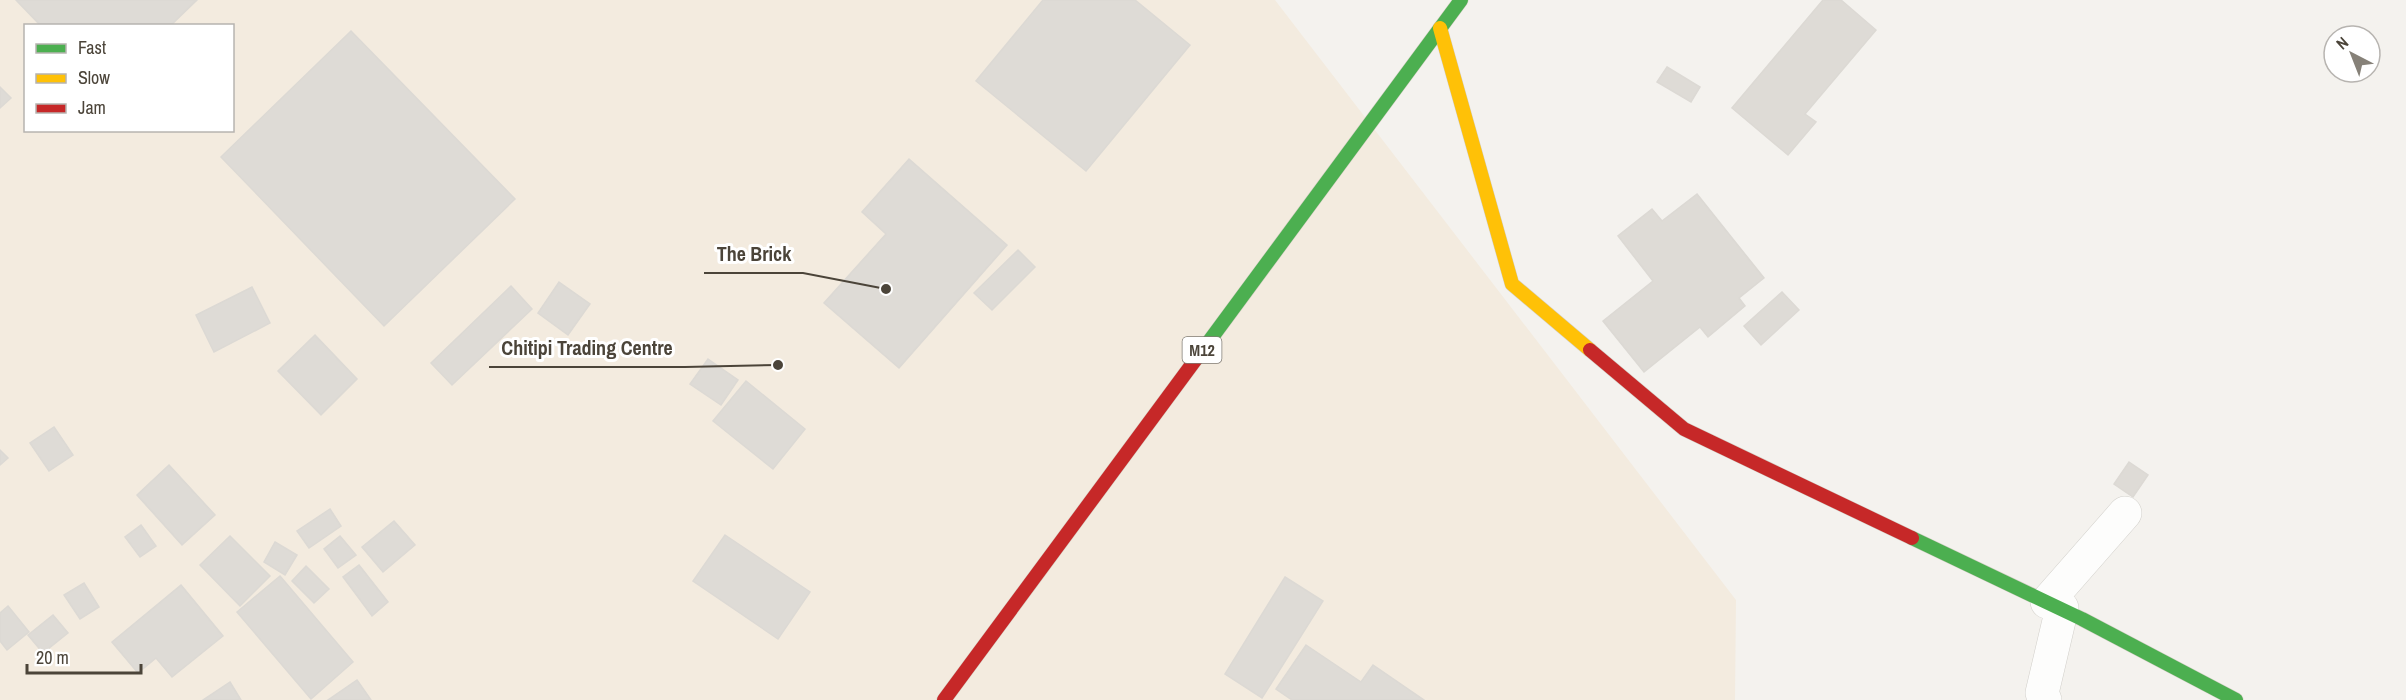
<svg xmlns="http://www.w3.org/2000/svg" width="2406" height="700" font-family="'Archivo Narrow',sans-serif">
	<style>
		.commercial { fill: #f3ebdf; fill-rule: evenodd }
		.building { fill: #dedbd6; stroke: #dcd9d4; stroke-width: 1.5 }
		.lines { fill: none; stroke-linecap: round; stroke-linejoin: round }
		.street-casing { stroke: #d2d0cb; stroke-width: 34 }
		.fast-casing { stroke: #d3cfc5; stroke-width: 15 }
		.slow-casing { stroke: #d3cfc5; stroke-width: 15 }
		.jam-casing { stroke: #d3cfc5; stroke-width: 15 }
		.street { stroke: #fdfdfc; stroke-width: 33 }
		.fast { stroke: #4caf50; stroke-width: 14 }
		.slow { stroke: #ffc107; stroke-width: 14 }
		.jam { stroke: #c62828; stroke-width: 14 }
		.labels { text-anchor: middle; stroke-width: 6; stroke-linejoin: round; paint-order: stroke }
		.shield { fill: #fff; stroke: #817c74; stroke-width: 1.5 }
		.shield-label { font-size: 16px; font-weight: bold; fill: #4b4439 }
		.leader { fill: none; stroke: #4b4439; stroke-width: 2 }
		.callout-dot { fill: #4b4439; stroke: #fff; stroke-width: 2 }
		.callout-label { font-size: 20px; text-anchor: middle; font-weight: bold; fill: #4b4439; stroke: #fff; stroke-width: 6; stroke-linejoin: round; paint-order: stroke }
	</style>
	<rect width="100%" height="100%" fill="#f4f2ee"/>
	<path class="commercial" d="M0,0h1275l461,600 -1,100h-1735zM26,26h206v104h-206z"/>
	<g class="building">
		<path d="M16,0h181l-27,26h-129z"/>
		<path d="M1043,0h92l55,45 -104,126 -110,-90z"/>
		<path d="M1823,0h18l35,30 -71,84 11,8 -28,33 -56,-47z"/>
		<path d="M351,31l164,168 -131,127 -163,-169z"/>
		<path d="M1667,67l33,20 -9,15 -34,-20z"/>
		<path d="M0,87l11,11 -11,10z"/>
		<path d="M909,159l98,86 -108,123 -75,-65 62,-69 -24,-22z"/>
		<path d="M1697,194l67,84 -25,20 6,8 -37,31 -8,-10 -56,45 -41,-51 50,-40 -35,-45 34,-27 10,12z"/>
		<path d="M1018,250l17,17 -43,43 -18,-17z"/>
		<path d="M559,282l31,22 -22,31 -30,-22z"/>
		<path d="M511,286l21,23 -80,76 -21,-22z"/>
		<path d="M252,287l18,36 -56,29 -18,-37z"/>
		<path d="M1782,292l17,18 -38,35 -17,-19z"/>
		<path d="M315,335l42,44 -36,36 -43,-44z"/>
		<path d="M708,359l30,21 -17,25 -31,-21z"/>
		<path d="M746,381l59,48 -32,40 -60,-48z"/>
		<path d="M54,427l19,28 -24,16 -19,-28z"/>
		<path d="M0,450l8,8 -8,7z"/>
		<path d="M2129,462l19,13 -15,22 -19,-13z"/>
		<path d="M169,465l46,50 -33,30 -45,-50z"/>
		<path d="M330,509l11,17 -32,22 -12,-17z"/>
		<path d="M394,521l21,24 -32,27 -21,-25z"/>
		<path d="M141,525l15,21 -16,11 -15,-20z"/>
		<path d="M725,535l85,57 -32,47 -85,-58z"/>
		<path d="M230,536l40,40 -30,30 -40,-41z"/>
		<path d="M340,536l16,19 -18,13 -14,-19z"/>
		<path d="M275,542l22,13 -12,20 -21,-13z"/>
		<path d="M359,565l29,37 -16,14 -29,-39z"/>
		<path d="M306,566l23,23 -15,14 -22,-22z"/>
		<path d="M280,576l73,86 -42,37 -74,-87z"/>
		<path d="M1285,577l38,24 -61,97 -37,-24z"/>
		<path d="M84,583l15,24 -19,12 -16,-24z"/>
		<path d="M181,585l42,51 -51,41 -16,-19 -18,15 -26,-31z"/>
		<path d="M8,606l21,26 -22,18 -7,-9v-28z"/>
		<path d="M53,615l15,18 -25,20 -15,-18z"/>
		<path d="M1306,645l55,37 12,-17 51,35h-132l-16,-11z"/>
		<path d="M357,680l14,20h-43z"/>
		<path d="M230,682l11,18h-38z"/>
	</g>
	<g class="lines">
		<g class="street-casing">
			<g id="street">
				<path d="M2047,602l78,-89"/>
				<path d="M2045,700l-3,-7 20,-85"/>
			</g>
		</g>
		<g class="fast-casing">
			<g id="fast">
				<path d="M1196,359l265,-359"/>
				<path d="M1912,538l170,81 154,81"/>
			</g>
		</g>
		<g class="slow-casing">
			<path id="slow" d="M1440,28l72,256 78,66"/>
		</g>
		<g class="jam-casing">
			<g id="jam">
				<path d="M1590,350l94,79 228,109"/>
				<path d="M944,700l252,-341"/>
			</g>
		</g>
		<use href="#street" class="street"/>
		<use href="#fast" class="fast"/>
		<use href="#slow" class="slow"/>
		<use href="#jam" class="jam"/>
	</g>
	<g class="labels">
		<rect class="shield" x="1182.5" y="337" width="39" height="26" rx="4.5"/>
		<g class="shield-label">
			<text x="1202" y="356">M12</text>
		</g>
	</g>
	<path class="leader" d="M886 289L803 273H704M778 365L685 367H489"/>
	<g class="callout-dot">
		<circle cx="886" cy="289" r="6"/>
		<circle cx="778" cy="365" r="6"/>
	</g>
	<g class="callout-label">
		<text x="754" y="261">The Brick</text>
		<text x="587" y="355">Chitipi Trading Centre</text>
	</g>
	<rect x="24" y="24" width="210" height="108" fill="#ffffff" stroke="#b7b4b0" stroke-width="1.5"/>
	<rect x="36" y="44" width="30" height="9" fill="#4caf50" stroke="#b7b4b0" stroke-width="1.5"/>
	<text x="78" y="54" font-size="18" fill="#4b4439">Fast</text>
	<rect x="36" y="74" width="30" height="9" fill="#ffc107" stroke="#b7b4b0" stroke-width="1.5"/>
	<text x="78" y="84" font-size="18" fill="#4b4439">Slow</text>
	<rect x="36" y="104" width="30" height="9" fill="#c62828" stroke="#b7b4b0" stroke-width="1.5"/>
	<text x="78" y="114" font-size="18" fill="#4b4439">Jam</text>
	<g transform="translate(2352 54) rotate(318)"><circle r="28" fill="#ffffff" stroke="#b7b4b0" stroke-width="1.5"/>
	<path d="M0-4.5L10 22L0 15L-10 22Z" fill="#868178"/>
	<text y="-9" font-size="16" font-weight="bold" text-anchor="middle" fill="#4b4439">N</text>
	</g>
	<path d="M27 664v9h114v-9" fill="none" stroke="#4b4439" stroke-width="3"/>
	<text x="36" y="664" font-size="18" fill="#4b4439" stroke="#ffffff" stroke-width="4.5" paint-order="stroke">20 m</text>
</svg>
